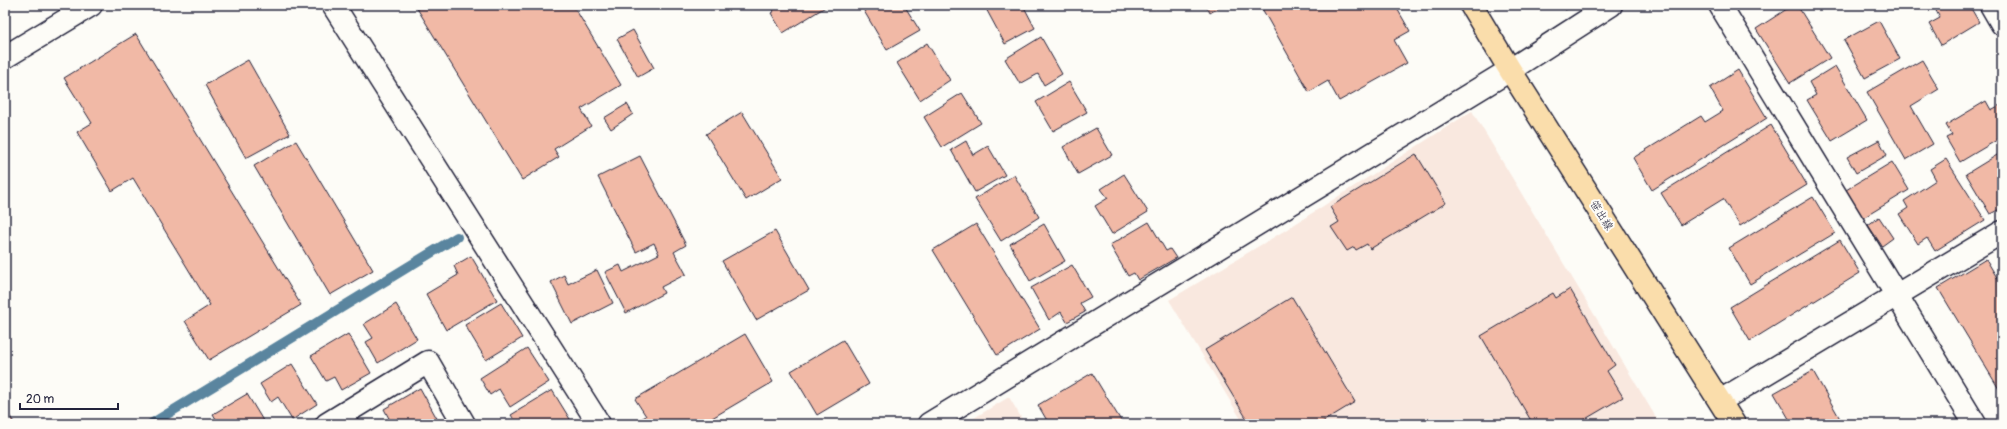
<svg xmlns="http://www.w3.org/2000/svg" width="2007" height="429" font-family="Pangolin,'Klee One',sans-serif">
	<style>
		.built { fill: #f9e8df }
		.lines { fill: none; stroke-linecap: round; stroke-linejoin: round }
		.stream { stroke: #5a859f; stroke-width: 10 }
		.building { fill: #f1b9a6; stroke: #22223b }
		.minor-casing { stroke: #22223b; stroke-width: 25 }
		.primary-casing { stroke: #22223b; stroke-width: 25 }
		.minor { stroke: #fdfcf7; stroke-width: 22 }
		.primary { stroke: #faddab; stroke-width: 22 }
		.labels { text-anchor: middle; stroke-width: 4; stroke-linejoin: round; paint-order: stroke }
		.street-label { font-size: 11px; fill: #22223b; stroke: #fdfcf7 }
	</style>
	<rect width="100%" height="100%" fill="#fdfcf7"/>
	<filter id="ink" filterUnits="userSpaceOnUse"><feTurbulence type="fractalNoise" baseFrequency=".025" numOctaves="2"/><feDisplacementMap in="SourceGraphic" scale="8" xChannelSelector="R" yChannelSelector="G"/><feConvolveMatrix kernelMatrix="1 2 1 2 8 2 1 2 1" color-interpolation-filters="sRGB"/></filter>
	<g filter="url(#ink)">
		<g class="built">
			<path d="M1472,111l188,313h-416l-75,-124 115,-69z"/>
			<path d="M1009,397l16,27h-61z"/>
		</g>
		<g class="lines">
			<path class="stream" d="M151,424l306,-187"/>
		</g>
		<g class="building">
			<path d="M415,5h158l48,80 -40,24 10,17 -37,23 5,8 -37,23z"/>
			<path d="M770,5h56l1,1 -44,27 -12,-20 3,-2z"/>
			<path d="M874,5h30l16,26 -33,19 -23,-39z"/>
			<path d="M984,5h39l12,23 -30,16z"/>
			<path d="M1206,5h17l-13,8z"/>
			<path d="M1260,5h135l15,26 -16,9 13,23 -68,38 -11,-20 -19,11z"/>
			<path d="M1563,5h11l-9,5z"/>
			<path d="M1793,5h4l33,53 -40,25 -34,-54z"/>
			<path d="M1933,5h36l10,17 -38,23 -12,-21 11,-6z"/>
			<path d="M1879,21l21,38 -35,19 -21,-38z"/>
			<path d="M633,30l21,38 -16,9 -21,-38z"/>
			<path d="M136,34l165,271 -92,55 -24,-39 25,-16 -77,-127 -21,13 -35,-59 15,-9 -28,-45z"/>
			<path d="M1041,37l21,37 -18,11 -6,-11 -18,10 -15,-25z"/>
			<path d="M927,43l23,37 -30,20 -23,-37z"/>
			<path d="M248,60l42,74 -44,24 -41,-73z"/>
			<path d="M1922,60l17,29 -28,17 22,38 -27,16 -39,-68z"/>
			<path d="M1835,66l32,54 -35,21 -25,-41 9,-5 -7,-13z"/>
			<path d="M1738,70l29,48 -115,72 -19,-32 68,-42 4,6 18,-11 -13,-23z"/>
			<path d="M1069,82l18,30 -34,19 -17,-29z"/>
			<path d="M962,93l19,30 -39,24 -18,-30z"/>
			<path d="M1986,101l5,9 11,-6v33l-42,25 -14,-24 6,-3 -6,-10z"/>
			<path d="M627,104l6,10 -22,15 -7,-11z"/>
			<path d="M742,112l40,66 -36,22 -40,-66z"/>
			<path d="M1771,125l36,60 -67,41 -17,-27 -42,26 -20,-32z"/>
			<path d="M1096,128l16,27 -34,19 -15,-27z"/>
			<path d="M1879,140l8,15 -31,18 -9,-16z"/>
			<path d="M296,141l77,129 -43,25 -76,-129z"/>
			<path d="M966,141l7,14 15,-9 17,29 -30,17 -24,-42z"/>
			<path d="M2002,152v56l-12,6 -24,-40z"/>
			<path d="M1416,154l30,49 -76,46 -3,-5 -11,6 -2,-3 -7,4 -16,-24 8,-5 -9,-15z"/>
			<path d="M640,156l46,89 -12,7 12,22 -25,13 3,6 -38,20 -21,-41 15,-7 3,7 36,-18 -5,-11 -18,9 -38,-75z"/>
			<path d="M1946,159l39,61 -50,31 -8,-13 -9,6 -19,-30 9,-6 -4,-7 32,-21 -6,-11z"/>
			<path d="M1892,162l17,28 -46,28 -17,-28z"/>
			<path d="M1124,174l24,38 -36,22 -17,-28 13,-8 -7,-9z"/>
			<path d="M1014,175l25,42 -38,24 -26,-42z"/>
			<path d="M1813,197l22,36 -85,51 -21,-36z"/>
			<path d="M1879,217l14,21 -11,8 -14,-21z"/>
			<path d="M1149,222l17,29 4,-2 6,9 -38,22 -4,-7 -6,3 -18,-31z"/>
			<path d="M976,224l64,105 -43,26 -64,-105z"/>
			<path d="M1044,224l21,37 -35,20 -20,-37z"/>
			<path d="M775,231l34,59 -53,30 -34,-59z"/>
			<path d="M1840,240l20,33 -110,68 -20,-34z"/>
			<path d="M471,256l26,44 -51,30 -20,-36 32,-19 -4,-9z"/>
			<path d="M1986,259l16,27v108l-64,-106z"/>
			<path d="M1072,265l19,32 -11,6 5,9 -18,10 -6,-10 -12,8 -18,-32z"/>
			<path d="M597,270l16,33 -41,21 -21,-42 13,-7 4,9z"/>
			<path d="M1570,289l45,76 -8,6 16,26 -46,27h-44l-52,-88 72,-43 3,5z"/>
			<path d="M1292,297l63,105 -36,22h-69l-45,-74z"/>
			<path d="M501,303l21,35 -36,22 -21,-35z"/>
			<path d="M396,304l21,35 -39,24 -12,-21 7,-4 -9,-14z"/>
			<path d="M348,334l23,39 -30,17 -7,-13 -8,4 -15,-25z"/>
			<path d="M745,334l28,48 -71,42h-65l-1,-2 10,-6 -11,-17z"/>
			<path d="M843,340l26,44 -52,31 -26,-44z"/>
			<path d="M527,348l22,34 -39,25 -11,-18 -9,6 -10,-17z"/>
			<path d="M292,364l25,40 -25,16 -14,-23 -7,5 -11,-18z"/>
			<path d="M1813,371l30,53h-51l-18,-31z"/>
			<path d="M1092,373l31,51h-74l-11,-19z"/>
			<path d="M420,388l20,36h-48l-8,-15z"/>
			<path d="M552,390l21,34h-56l-6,-9z"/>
			<path d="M247,394l18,30h-46l-6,-10z"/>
			<path d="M9,415l6,9h-10v-7z"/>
		</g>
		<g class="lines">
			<g class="minor-casing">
				<g id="minor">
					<path d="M333,5l266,419"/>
					<path d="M1720,5l255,419"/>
					<path d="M1991,5l11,19"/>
					<path d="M5,57l86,-52"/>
					<path d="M1720,401l282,-169"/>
					<path d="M327,424l101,-62 36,62"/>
					<path d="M929,424l581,-354 101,-65"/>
				</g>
			</g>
			<g class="primary-casing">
				<path id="primary" d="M1471,5l39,65 224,354"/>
			</g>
			<use href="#minor" class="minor"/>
			<use href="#primary" class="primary"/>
		</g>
	</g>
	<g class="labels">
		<g class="street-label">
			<text transform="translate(1602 215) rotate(58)" y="4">笹出線</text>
		</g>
	</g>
	<rect width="2007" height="429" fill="none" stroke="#fdfcf7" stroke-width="20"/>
	<rect x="10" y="10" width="1987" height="409" fill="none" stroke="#22223b" stroke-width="1.5" filter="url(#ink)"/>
	<path d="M20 403v6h98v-6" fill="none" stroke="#22223b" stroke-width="2"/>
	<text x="26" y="403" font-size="12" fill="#22223b" stroke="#fdfcf7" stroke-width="3" paint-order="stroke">20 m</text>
</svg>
